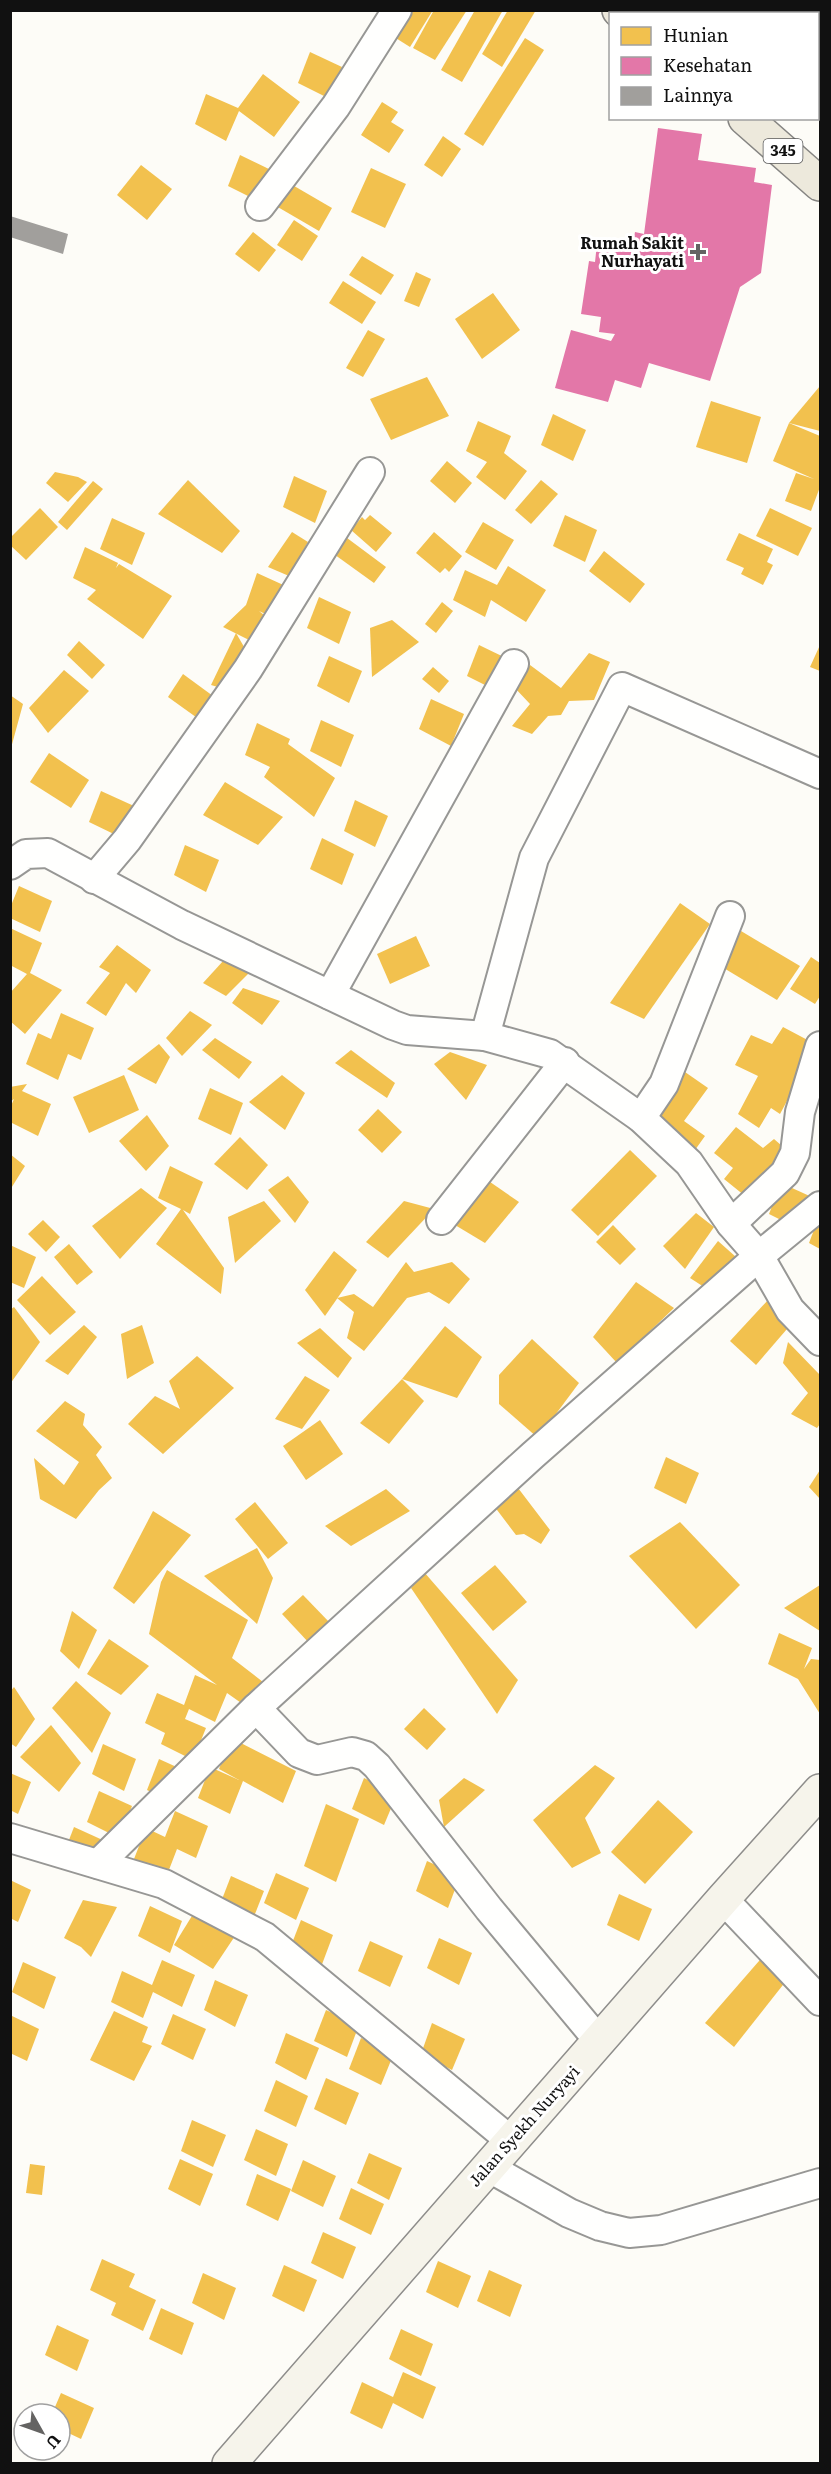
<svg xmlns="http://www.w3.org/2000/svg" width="831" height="2474" font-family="Literata,serif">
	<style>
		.homes { fill: #f2c14e }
		.health { fill: #e377a8 }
		.building { fill: #a19f9c }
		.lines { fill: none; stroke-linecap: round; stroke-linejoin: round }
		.minor-casing { stroke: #979795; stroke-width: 32 }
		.secondary-casing { stroke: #8e8d8b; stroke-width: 36 }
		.primary-casing { stroke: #858482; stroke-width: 36 }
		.minor { stroke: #fffffe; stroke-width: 28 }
		.secondary { stroke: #f6f4eb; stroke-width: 33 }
		.primary { stroke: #ede9dc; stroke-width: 33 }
		.poi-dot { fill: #646362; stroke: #fff; stroke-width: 2 }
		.labels { text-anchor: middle; stroke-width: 6; stroke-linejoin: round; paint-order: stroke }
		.shield { fill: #fff; stroke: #585858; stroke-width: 1.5 }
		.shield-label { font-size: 15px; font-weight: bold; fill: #111 }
		.poi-label { font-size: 16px; font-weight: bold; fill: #111; stroke: #fff; text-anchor: end }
		.street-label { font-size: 16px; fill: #111; stroke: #fff }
	</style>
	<rect width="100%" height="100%" fill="#fdfcf7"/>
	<g class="homes">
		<path d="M407,10h26l-23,37 -19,-12z"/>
		<path d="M434,10h33l-32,50 -22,-12z"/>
		<path d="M475,10h28l-41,72 -21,-12z"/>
		<path d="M508,10h28l-34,57 -20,-13z"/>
		<path d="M525,38l19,12 -61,96 -19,-12z"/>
		<path d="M310,52l32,15 -12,32 -32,-16z"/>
		<path d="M263,74l37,28 -26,35 -35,-26 -13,30 -31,-17 11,-30 32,14z"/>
		<path d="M382,102l16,10 -7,10 13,8 -15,23 -28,-18z"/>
		<path d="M443,136l18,13 -19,28 -18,-12z"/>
		<path d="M240,155l33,16 -13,31 -32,-16z"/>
		<path d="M141,165l31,24 -25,31 -30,-25z"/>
		<path d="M371,168l35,16 -21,44 -34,-16z"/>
		<path d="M289,183l43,25 -13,23 -43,-25z"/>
		<path d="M294,220l24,16 -16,25 -25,-16z"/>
		<path d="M253,232l23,18 -17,22 -24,-18z"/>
		<path d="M362,256l32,19 -13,20 -32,-20z"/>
		<path d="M416,272l15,7 -12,28 -15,-6z"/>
		<path d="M343,281l33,21 -14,22 -33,-21z"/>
		<path d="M493,293l27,37 -38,29 -27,-40z"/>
		<path d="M368,330l17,9 -22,38 -17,-9z"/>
		<path d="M427,377l22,39 -58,24 -21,-41z"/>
		<path d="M820,386v45l-31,-8z"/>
		<path d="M711,401l50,16 -14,46 -51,-16z"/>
		<path d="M553,414l33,16 -13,31 -32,-16z"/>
		<path d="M478,421l33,15 -7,17 23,18 -22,29 -29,-23 11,-15 -21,-11z"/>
		<path d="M789,423l31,13v51l-9,24 -26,-10 11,-28 18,6 -41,-18z"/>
		<path d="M447,461l25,22 -17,20 -25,-22z"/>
		<path d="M55,472l23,5 9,5 -19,20 -22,-19z"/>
		<path d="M294,476l33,15 -12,32 -32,-16z"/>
		<path d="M188,480l52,51 -18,22 -64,-39z"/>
		<path d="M541,480l17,14 -27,30 -16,-14z"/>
		<path d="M93,481l10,8 -36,41 -9,-8z"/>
		<path d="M40,508l18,19 -32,33 -16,-15v-7z"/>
		<path d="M770,508l42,20 -14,28 -42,-20z"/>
		<path d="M370,515l22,18 -16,19 -25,-22 11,-13 3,3z"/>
		<path d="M565,515l32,15 -12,32 -32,-16z"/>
		<path d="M112,518l33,15 -13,32 -32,-16z"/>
		<path d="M483,522l31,18 -18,30 -31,-18z"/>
		<path d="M292,532l16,10 -19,34 -21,-9z"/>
		<path d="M434,532l28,24 -13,16 -4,-4 -5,5 -24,-20z"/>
		<path d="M739,533l34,16 -6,13 6,3 -10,20 -22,-11 3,-6 -18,-8z"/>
		<path d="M343,535l43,32 -12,16 -43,-31z"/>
		<path d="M85,547l33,16 -2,5 3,-4 53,32 -29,43 -56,-40 9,-9 -23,-12z"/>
		<path d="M604,551l41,33 -15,19 -41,-32z"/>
		<path d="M508,566l38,24 -20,32 -35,-22 -6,17 -32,-17 12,-30 32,15z"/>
		<path d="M257,573l33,15 -12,32 -19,-9 5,4 -15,25 -26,-13 23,-22z"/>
		<path d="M319,597l32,15 -12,32 -32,-16z"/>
		<path d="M442,602l11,9 -17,22 -11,-9z"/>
		<path d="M392,620l27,22 -47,35 -2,-49z"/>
		<path d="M236,633l11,19 -26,36 -10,-3z"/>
		<path d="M79,641l26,24 -13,14 -25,-24z"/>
		<path d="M479,645l33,16 -13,31 -32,-16z"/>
		<path d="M820,645v26l-10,-4z"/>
		<path d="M589,653l21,9 -16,38 -25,1 -8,14 -13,1 -16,18 -20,-8 18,-22 -16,-17 16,-22 31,23z"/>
		<path d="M329,656l33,15 -13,32 -32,-17z"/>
		<path d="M433,667l16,14 -10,12 -17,-14z"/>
		<path d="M64,670l25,21 -41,42 -19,-25z"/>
		<path d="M183,674l30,22 -6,29 -39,-28z"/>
		<path d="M10,695l13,9 -12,44h-1z"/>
		<path d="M431,699l33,15 -13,32 -32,-17z"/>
		<path d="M321,720l33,15 -13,32 -31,-16z"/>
		<path d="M257,723l33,16 -2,5 47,34 -21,39 -50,-40 6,-10 -25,-12z"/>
		<path d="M49,753l40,27 -18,28 -41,-26z"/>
		<path d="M225,782l58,35 -25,28 -55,-30z"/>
		<path d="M101,791l33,15 -12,32 -33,-16z"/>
		<path d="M355,800l33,16 -13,31 -31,-16z"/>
		<path d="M322,838l32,16 -12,31 -32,-16z"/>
		<path d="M185,845l34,15 -13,32 -32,-17z"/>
		<path d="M19,886l33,15 -12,31 -30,-14v-10z"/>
		<path d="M680,903l30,21 -66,95 -34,-16z"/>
		<path d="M10,928l32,15 -12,30 32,17 -37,44 -15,-13v-28l17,-19 -17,-9z"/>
		<path d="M741,931l59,35 -23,34 -55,-33z"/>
		<path d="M416,936l14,30 -40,18 -13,-30z"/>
		<path d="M117,945l34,25 -15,23 -10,-10 -20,33 -20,-13 24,-30 -11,-6z"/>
		<path d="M811,957l9,6v33l-5,8 -25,-15z"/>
		<path d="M224,960l25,13 -23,23 -23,-13z"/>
		<path d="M243,988l37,13 -18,24 -30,-22z"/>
		<path d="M190,1011l22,14 -30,31 -16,-18z"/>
		<path d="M61,1013l33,15 -13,32 -13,-6 -10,26 -32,-16 12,-31 13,6z"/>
		<path d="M783,1027l34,18 -37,69 -9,-6 -12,20 -21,-14 20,-38 -23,-11 16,-30 21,9z"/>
		<path d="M215,1038l37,24 -13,17 -37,-29z"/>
		<path d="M159,1044l11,13 -14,27 -29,-15z"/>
		<path d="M351,1050l44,33 -8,15 -52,-35z"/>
		<path d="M450,1052l37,13 -21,35 -32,-36z"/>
		<path d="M685,1072l23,16 -24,33 21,15 -10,14 -44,-30z"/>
		<path d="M124,1075l15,35 -50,23 -16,-36z"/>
		<path d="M282,1075l23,18 -20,37 -36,-28z"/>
		<path d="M27,1084l-5,7 29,13 -13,32 -28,-14v-14l4,-9 -4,3v-15z"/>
		<path d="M210,1088l33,15 -12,32 -33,-16z"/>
		<path d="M378,1109l24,23 -20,21 -24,-23z"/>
		<path d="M147,1115l22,31 -23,25 -27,-30z"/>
		<path d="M736,1127l27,21 11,-9 15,13 -39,48 -26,-21 9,-11 -19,-15z"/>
		<path d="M240,1137l28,28 -21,25 -33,-26z"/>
		<path d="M630,1150l27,26 -59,60 -27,-26z"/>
		<path d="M10,1154l15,12 -15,24z"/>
		<path d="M170,1166l33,16 -13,32 -7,-4 41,58 -3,26 -65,-50 25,-35 -23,-11z"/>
		<path d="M480,1175l39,27 -34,41 -35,-21z"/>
		<path d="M288,1176l21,26 -14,21 -27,-33z"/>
		<path d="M781,1183l33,15 -13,32 -32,-16z"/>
		<path d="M141,1188l26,20 -47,51 -28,-33z"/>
		<path d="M264,1201l17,20 -46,42 -7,-46z"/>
		<path d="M404,1201l30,8 -46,49 -22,-16z"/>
		<path d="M696,1213l18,14 -29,42 -22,-23z"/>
		<path d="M820,1214v35l-11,-6z"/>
		<path d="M43,1220l17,17 -14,15 -18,-18z"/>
		<path d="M613,1225l23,24 -16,16 -24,-23z"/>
		<path d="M718,1241l18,16 -32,30 -14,-9z"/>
		<path d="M69,1244l24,28 -16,13 -23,-28z"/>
		<path d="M10,1245l26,12 -12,31 -14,-6z"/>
		<path d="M334,1251l23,19 -32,46 -20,-26z"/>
		<path d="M406,1262l8,10 38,-10 18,17 -21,25 -20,-12 -22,6 -43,53 -17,-13 7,-26 -17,-14 17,-4 19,13z"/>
		<path d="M42,1276l34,36 -26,23 -33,-35z"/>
		<path d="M636,1282l38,26 -57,55 -24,-26z"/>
		<path d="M768,1300l19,29 -31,36 -26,-24z"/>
		<path d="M14,1307l26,35 -30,42v-74z"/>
		<path d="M84,1325l13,12 -29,38 -23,-14z"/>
		<path d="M142,1325l12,38 -27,16 -6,-45z"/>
		<path d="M445,1326l37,31 -25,41 -55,-19z"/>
		<path d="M320,1328l32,30 -14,20 -41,-35z"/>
		<path d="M532,1339l47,44 -41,55 -39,-34v-29z"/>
		<path d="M788,1342l32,33v49l-3,4 -26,-14 17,-21 -25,-30z"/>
		<path d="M197,1356l37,32 -71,66 -35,-30 27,-28 25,13 -11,-28z"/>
		<path d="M305,1376l25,14 -28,39 -27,-10z"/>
		<path d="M402,1379l22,22 -35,43 -29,-21z"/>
		<path d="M65,1401l20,13 -2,11 19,22 -6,8 16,23 -13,12 -23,29 -36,-20 -6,-41 30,27 15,-23 -43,-31z"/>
		<path d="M320,1420l23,34 -37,26 -23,-34z"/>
		<path d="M666,1457l33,16 -13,31 -32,-16z"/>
		<path d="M820,1470v29l-11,-12z"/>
		<path d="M515,1484l35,46 -9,14 -17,-10 -8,1 -25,-33z"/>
		<path d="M386,1489l24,22 -59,35 -26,-20z"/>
		<path d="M255,1502l33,41 -20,16 -33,-40z"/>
		<path d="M153,1511l38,24 -57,69 -21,-16z"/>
		<path d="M680,1522l60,63 -44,44 -67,-73z"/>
		<path d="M257,1548l16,30 -16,46 -53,-48z"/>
		<path d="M495,1565l32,37 -34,29 -32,-38z"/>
		<path d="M167,1570l81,50 -16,38 31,24 -19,23 -17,-12 -12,29 -26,-13 -4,10 21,9 -13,32 -32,-16 4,-11 -20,-10 12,-30 27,12 11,-30 22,10 -68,-51 12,-52z"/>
		<path d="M424,1572l94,108 -21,34 -86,-126z"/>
		<path d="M820,1585v46l-36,-23z"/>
		<path d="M303,1595l28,29 -21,20 -28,-30z"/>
		<path d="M72,1611l25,19 -18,39 -19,-18z"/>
		<path d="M779,1633l33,15 -8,21 7,-10 9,1v54l-22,-35 -30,-15z"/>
		<path d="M109,1639l40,27 -28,29 -34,-21z"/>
		<path d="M76,1681l35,32 -19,40 -40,-45z"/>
		<path d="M14,1687l21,32 -19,28 -6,-4v-51z"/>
		<path d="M424,1708l22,21 -19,21 -23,-21z"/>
		<path d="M51,1725l30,38 -22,29 -39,-35z"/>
		<path d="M231,1738l65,33 -13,32 -40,-22 -13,33 -32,-16 12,-31 29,13 -20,-11z"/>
		<path d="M103,1744l33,15 -12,32 -32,-17z"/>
		<path d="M159,1759l33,15 -13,32 -32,-16z"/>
		<path d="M595,1765l20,13 -30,40 16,35 -29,15 -39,-48z"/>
		<path d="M10,1773l21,9 -13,32 -8,-4z"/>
		<path d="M364,1778l33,16 -13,31 -32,-16z"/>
		<path d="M464,1778l21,12 -41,37 -5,-27z"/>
		<path d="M99,1791l33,15 -13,32 -32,-16z"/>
		<path d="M658,1800l35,32 -48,52 -34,-32z"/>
		<path d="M326,1804l33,15 -23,63 -32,-16z"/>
		<path d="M175,1811l33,15 -12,32 -19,-9 -10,26 -33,-16 12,-31 19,9z"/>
		<path d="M74,1827l33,15 -13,32 -32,-16z"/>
		<path d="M427,1861l33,15 -12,32 -32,-17z"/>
		<path d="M276,1873l33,15 -13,32 -32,-17z"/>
		<path d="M231,1876l33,15 -13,33 -32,-17z"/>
		<path d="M10,1880l21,10 -13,32 -8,-4z"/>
		<path d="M619,1894l33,15 -13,32 -32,-16z"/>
		<path d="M83,1900l34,7 -26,50 -10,-10 -17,-9z"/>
		<path d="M150,1906l32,15 -12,32 -32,-17z"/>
		<path d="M195,1911l40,25 -22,33 -39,-24z"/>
		<path d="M301,1920l32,15 -12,32 -32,-16z"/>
		<path d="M439,1938l33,15 -13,32 -32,-17z"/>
		<path d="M370,1941l33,15 -13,31 -32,-16z"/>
		<path d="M766,1953l24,23 -56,71 -29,-24z"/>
		<path d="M162,1960l33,15 -13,32 -29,-15 -10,26 -32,-16 11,-31 30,14z"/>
		<path d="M23,1962l33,15 -12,32 -32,-17z"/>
		<path d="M215,1980l33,15 -13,32 -31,-17z"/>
		<path d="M326,2010l33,15 -12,32 -33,-16z"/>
		<path d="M114,2011l34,16 -6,15 10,4 -18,35 -44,-21z"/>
		<path d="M173,2014l33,15 -13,31 -32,-16z"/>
		<path d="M10,2015l29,14 -12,32 -17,-8z"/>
		<path d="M432,2023l33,16 -13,31 -31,-16z"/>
		<path d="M286,2033l33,15 -13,32 -31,-17z"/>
		<path d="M361,2038l33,15 -13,32 -32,-16z"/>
		<path d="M326,2078l33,15 -13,32 -32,-16z"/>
		<path d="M276,2080l32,16 -12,31 -32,-16z"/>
		<path d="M192,2120l34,15 -13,32 -32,-16z"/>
		<path d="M256,2129l32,15 -12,32 -32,-16z"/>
		<path d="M369,2153l33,15 -13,32 -32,-17z"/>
		<path d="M180,2159l33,15 -13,32 -32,-17z"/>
		<path d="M303,2160l33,16 -13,31 -32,-16z"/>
		<path d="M30,2164l15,2 -3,29 -16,-2z"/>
		<path d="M257,2174l34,15 -13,32 -32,-16z"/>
		<path d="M351,2188l33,16 -13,31 -32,-16z"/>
		<path d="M323,2232l33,15 -13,32 -32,-16z"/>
		<path d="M102,2259l33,15 -6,13 27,13 -13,31 -32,-16 5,-12 -26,-13z"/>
		<path d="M438,2261l33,15 -13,32 -32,-16z"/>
		<path d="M284,2265l33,15 -13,32 -32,-16z"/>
		<path d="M489,2270l33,15 -12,32 -33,-16z"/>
		<path d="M203,2273l33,15 -12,32 -32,-17z"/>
		<path d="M161,2308l33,15 -12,32 -33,-16z"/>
		<path d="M57,2325l32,15 -12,31 -32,-16z"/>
		<path d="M401,2329l32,15 -12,32 -32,-17z"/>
		<path d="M403,2372l33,15 -13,32 -30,-16 -11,26 -32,-16 12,-31 31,15z"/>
		<path d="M61,2393l33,15 -13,31 -21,-10v-15h-8z"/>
	</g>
	<path class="health" d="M658,128l44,6 -4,26 58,8 -2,14 18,3 -11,88 -21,14 -30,94 -61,-18 -8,25 -26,-8 -7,22 -53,-14 16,-58 40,11 4,-7 -16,-2 2,-15 -20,-3 8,-53 6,1 2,-18 35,5 3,-17 9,2z"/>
	<path class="building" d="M10,216l58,18 -5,20 -53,-17z"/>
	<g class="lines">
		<g class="minor-casing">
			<g id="minor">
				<path d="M260,206l76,-100 61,-96"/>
				<path d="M10,865l16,-11 22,-1 134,72 211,100 14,5 78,6 65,18 91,64 48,45 42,61 28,32 31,54 30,31"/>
				<path d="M94,879l33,-39 121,-171 122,-197"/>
				<path d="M330,995l184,-331"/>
				<path d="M485,1036l49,-178 88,-171 198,87"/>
				<path d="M641,1118l23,-34 66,-168"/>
				<path d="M441,1220l124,-158"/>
				<path d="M731,1224l54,-51 10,-20 5,-41 20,-66"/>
				<path d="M10,1838l154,46 101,53 246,204"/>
				<path d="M98,1864l158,-156"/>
				<path d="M723,1899l97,102"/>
				<path d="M599,2041l-110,-132 -112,-143 -11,-10 -14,-4 -35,8 -18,-7 -43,-45 277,-253 226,-199 61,-50"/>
				<path d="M488,2167l81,46 31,13 29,7 32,-3 159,-47"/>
			</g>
		</g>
		<g class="secondary-casing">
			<path id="secondary" d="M229,2464l494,-565 97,-108"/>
		</g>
		<g class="primary-casing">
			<g id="primary">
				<path d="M619,10l4,4"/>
				<path d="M745,118l75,66"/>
			</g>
		</g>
		<use href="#minor" class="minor"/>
		<use href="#secondary" class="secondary"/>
		<use href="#primary" class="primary"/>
	</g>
	<path class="poi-dot" d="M695 243h6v6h6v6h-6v6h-6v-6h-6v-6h6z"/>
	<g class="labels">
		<rect class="shield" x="763.5" y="139" width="39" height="24" rx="4.5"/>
		<g class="shield-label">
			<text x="783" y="156">345</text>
		</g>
		<g class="poi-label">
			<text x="684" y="249">Rumah Sakit<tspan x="684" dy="18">Nurhayati</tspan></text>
		</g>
		<g class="street-label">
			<text transform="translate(524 2126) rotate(-48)" y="6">Jalan Syekh Nuryayi</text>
		</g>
	</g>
	<rect width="831" height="2474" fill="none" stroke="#111111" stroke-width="24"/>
	<rect x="609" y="12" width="210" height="108" fill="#ffffff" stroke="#a0a0a0" stroke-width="1.5"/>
	<rect x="621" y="27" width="30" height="18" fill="#f2c14e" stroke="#a0a0a0" stroke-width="1.5"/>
	<text x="663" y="42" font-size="18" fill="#111111">Hunian</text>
	<rect x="621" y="57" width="30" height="18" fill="#e377a8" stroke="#a0a0a0" stroke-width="1.5"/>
	<text x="663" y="72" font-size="18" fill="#111111">Kesehatan</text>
	<rect x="621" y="87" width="30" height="18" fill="#a19f9c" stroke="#a0a0a0" stroke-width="1.5"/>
	<text x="663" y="102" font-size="18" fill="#111111">Lainnya</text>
	<g transform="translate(42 2432) rotate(130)"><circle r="28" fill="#ffffff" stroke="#a0a0a0" stroke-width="1.5"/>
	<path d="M0-4.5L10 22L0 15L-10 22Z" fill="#646362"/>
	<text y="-9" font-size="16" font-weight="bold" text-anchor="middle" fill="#111111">U</text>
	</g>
</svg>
